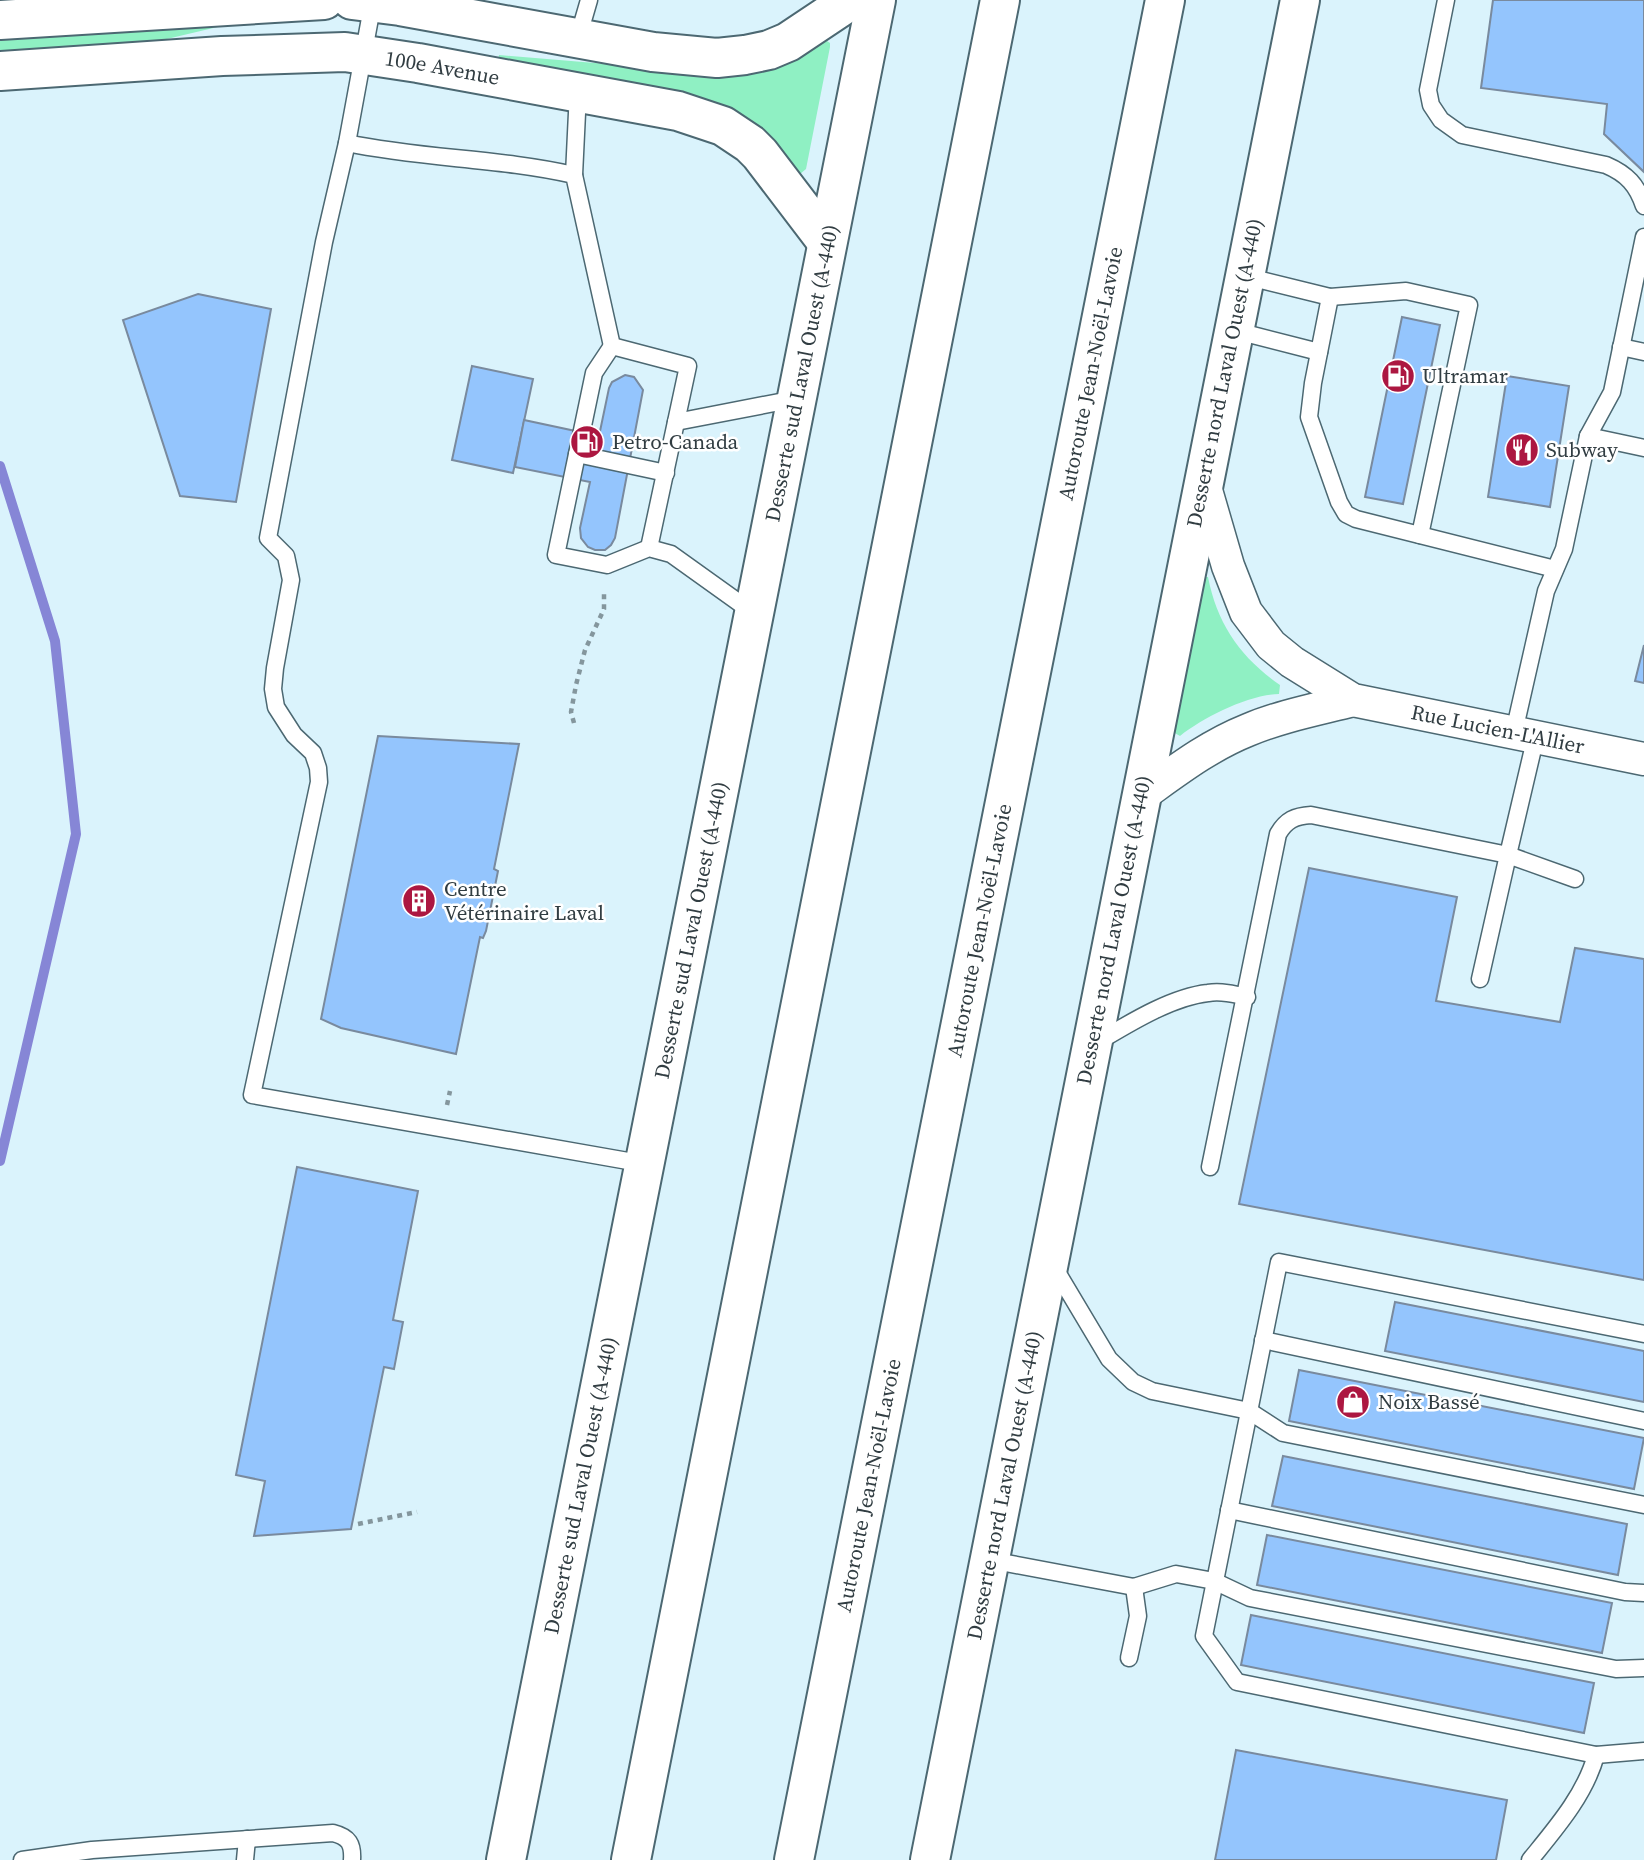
<svg xmlns="http://www.w3.org/2000/svg" width="1644" height="1860" font-family="'Source Serif 4',serif">
	<style>
		.green { fill: #8ff0c3 }
		.lines { fill: none; stroke-linecap: round; stroke-linejoin: round }
		.stream { stroke: #8686d6; stroke-width: 10 }
		.building { fill: #94c5fd; stroke: #798a9e; stroke-width: 2 }
		.service-casing { stroke: #4c6872; stroke-width: 19 }
		.minor-casing { stroke: #4c6872; stroke-width: 35 }
		.tertiary-casing { stroke: #4c6872; stroke-width: 42 }
		.primary-casing { stroke: #4c6872; stroke-width: 42 }
		.motorway-casing { stroke: #4c6872; stroke-width: 42 }
		.path { stroke: #84969d; stroke-width: 4.5; stroke-dasharray: 5 5; stroke-linecap: butt }
		.service { stroke: #fff; stroke-width: 16 }
		.minor { stroke: #fff; stroke-width: 32 }
		.tertiary { stroke: #fff; stroke-width: 38 }
		.primary { stroke: #fff; stroke-width: 38 }
		.motorway { stroke: #fff; stroke-width: 38 }
		.labels { text-anchor: middle; stroke-width: 5; stroke-linejoin: round; paint-order: stroke }
		.street-label { font-size: 21px; fill: #313d42; stroke: #fff }
		.poi-label { font-size: 21px; fill: #313d42; stroke: #fff; text-anchor: start }
	</style>
	<rect width="100%" height="100%" fill="#daf3fc"/>
	<g class="green">
		<path d="M226,25l-93,22 -133,9v-23z"/>
		<path d="M827,41l3,2v4l-24,122 -6,5 -33,-38 -269,-75 1,-6 156,13 136,-8z"/>
		<path d="M1205,577h3c9,47 33,81 72,108l-1,9c-31,1 -75,23 -99,42l-7,-4z"/>
	</g>
	<g class="lines">
		<path class="stream" d="M0,466l55,175 21,193 -76,327"/>
	</g>
	<g class="building">
		<path d="M1493,0h151v172l-40,-38 3,-30 -126,-16z"/>
		<path d="M198,294l73,15 -35,193 -56,-6 -57,-176z"/>
		<path d="M1402,317l38,8 -37,179 -38,-7z"/>
		<path d="M472,366l61,13 -20,94 -61,-13z"/>
		<path d="M625,375l9,2 9,13 -28,148 -4,7 -6,5h-10l-7,-3 -7,-9 -1,-10 10,-46 -75,-15 9,-47 75,16 10,-48 3,-6z"/>
		<path d="M1507,376l62,10 -19,121 -62,-10z"/>
		<path d="M1644,645v38l-9,-2z"/>
		<path d="M378,736l141,8 -25,125 4,2 -12,60 -3,7 -3,-1 -24,117 -115,-26 -20,-9z"/>
		<path d="M1309,868l148,29 -21,104 124,21 15,-74 69,11v321l-405,-76z"/>
		<path d="M297,1167l121,24 -25,129 10,2 -9,47 -10,-2 -33,162 -97,7 11,-55 -29,-6z"/>
		<path d="M1395,1302l249,49v51l-259,-51z"/>
		<path d="M1299,1370l345,68 -10,51 -345,-68z"/>
		<path d="M1283,1456l344,68 -9,51 -346,-69z"/>
		<path d="M1267,1535l345,68 -10,50 -345,-68z"/>
		<path d="M1251,1615l343,68 -10,50 -343,-68z"/>
		<path d="M1236,1750l271,50 -11,60h-281z"/>
	</g>
	<g class="lines">
		<g class="service-casing">
			<g id="service">
				<path d="M1446,0l-18,90 3,15 10,15 21,15 144,30c21,9 31,20 38,41"/>
				<path d="M373,2l-26,141 -23,99 -56,296 18,18 5,24 -16,88 -2,21 3,18 18,28 19,18 5,15 1,14 -67,313 393,69"/>
				<path d="M578,38l11,-38"/>
				<path d="M347,143c75,16 153,15 227,32l38,171 76,20 -39,182"/>
				<path d="M574,175l4,-83"/>
				<path d="M1245,276l85,21 76,-6 63,14 -49,230"/>
				<path d="M1330,297l-17,86 -4,34 30,85 7,12 10,5 199,50"/>
				<path d="M1233,330l86,22"/>
				<path d="M612,346l-18,27 -38,182 51,10 42,-17 22,6 81,58"/>
				<path d="M1621,347l23,5"/>
				<path d="M676,422l119,-23"/>
				<path d="M1588,436l56,12"/>
				<path d="M577,454l89,19"/>
				<path d="M1514,732l32,-141 18,-42 24,-113 24,-44 32,-155"/>
				<path d="M1480,979l28,-124 67,24"/>
				<path d="M1096,1043c32,-19 75,-46 112,-50 13,-2 26,1 39,4"/>
				<path d="M1210,1167l68,-333c8,-14 17,-18 33,-19l197,40 28,-119"/>
				<path d="M1054,1267l55,92 24,23 19,9 97,20 34,22 361,72"/>
				<path d="M1644,1334l-365,-72 -75,374 33,46 359,73 48,-4"/>
				<path d="M1263,1340l381,81"/>
				<path d="M1229,1510l396,82 19,1"/>
				<path d="M990,1560l144,27 42,-13 38,7 36,17 366,71 28,-1"/>
				<path d="M1129,1658l9,-42 -4,-29"/>
				<path d="M22,1860l70,-10 241,-17c16,4 20,11 19,27"/>
				<path d="M245,1860l2,-21"/>
				<path d="M1530,1860c26,-32 55,-65 66,-105"/>
			</g>
		</g>
		<g class="minor-casing">
			<g id="minor">
				<path id="s1" d="M1203,480l25,86 18,46 25,33 21,17 61,38 291,59"/>
				<path d="M1141,796c35,-25 67,-50 107,-66 33,-14 70,-21 105,-30"/>
			</g>
		</g>
		<g class="tertiary-casing">
			<g id="tertiary">
				<path d="M352,0l48,6 253,46 64,6 28,-3 24,-5 19,-8 63,-42"/>
				<path d="M0,20l324,-20"/>
				<path id="s2" d="M0,71l222,-15 123,-4 73,11 260,48 45,15 27,18 10,10 67,88"/>
			</g>
		</g>
		<g class="primary-casing">
			<g id="primary">
				<path id="s3" d="M506,1860l370,-1860"/>
				<path id="s4" d="M930,1860c124,-620 243,-1241 370,-1860"/>
			</g>
		</g>
		<g class="motorway-casing">
			<g id="motorway">
				<path d="M631,1860l369,-1860"/>
				<path id="s5" d="M794,1860l371,-1860"/>
			</g>
		</g>
		<g class="path">
			<path d="M574,723l-3,-11 5,-27 9,-35 19,-41v-19"/>
			<path d="M447,1105l3,-14"/>
			<path d="M358,1524l59,-12"/>
		</g>
		<use href="#service" class="service"/>
		<use href="#minor" class="minor"/>
		<use href="#tertiary" class="tertiary"/>
		<use href="#primary" class="primary"/>
		<use href="#motorway" class="motorway"/>
	</g>
	<defs>
		<g id="fuel-disc" transform="scale(1.75)"><circle r="9.5" fill="#ac1741" stroke="#fff"/><path d="M-5.5-6h7V0h2V4h1.3V-2.5L3-4.5l.8-.8L6-3V5H2.5V1h-1V6h-7ZM-4.2-4.7v3.2H.2V-4.7Z" fill="#fff"/></g>
		<g id="restaurant-disc" transform="scale(1.75)"><circle r="9.5" fill="#ac1741" stroke="#fff"/><path d="M-5-6h1v4h1v-4h1v4h1v-4h1v5L-1.5 .5V6h-2V.5L-5-1ZM5-6V6H3V1.5H1.5Q1.5-4 5-6Z" fill="#fff"/></g>
		<g id="building-disc" transform="scale(1.75)"><circle r="9.5" fill="#ac1741" stroke="#fff"/><path d="M-4-6H4V6H1V3H-1V6H-4ZM-2.5-4.3h1.7v1.8h-1.7ZM.8-4.3h1.7v1.8H.8ZM-2.5-1h1.7V.8h-1.7ZM.8-1h1.7V.8H.8Z" fill="#fff"/></g>
		<g id="shop-disc" transform="scale(1.75)"><circle r="9.5" fill="#ac1741" stroke="#fff"/><path d="M-5-2.5h2.3a2.7 3.5 0 0 1 5.4 0H5L5.5 6h-11ZM-1.5-2.5h3a1.5 2.3 0 0 0-3 0Z" fill="#fff"/></g>
	</defs>
	<g fill-rule="evenodd">
		<use href="#fuel-disc" x="1398" y="376"/>
		<use href="#fuel-disc" x="587" y="442"/>
		<use href="#restaurant-disc" x="1522" y="450"/>
		<use href="#building-disc" x="419" y="901"/>
		<use href="#shop-disc" x="1353" y="1402"/>
	</g>
	<g class="labels">
		<g class="street-label">
			<text dy="7" stroke="none"><textPath href="#s2" startOffset="444">100e Avenue</textPath></text>
			<text dy="7" stroke="none"><textPath href="#s3" startOffset="1516">Desserte sud Laval Ouest (A-440)</textPath></text>
			<text dy="7" stroke="none"><textPath href="#s5" startOffset="1516">Autoroute Jean-Noël-Lavoie</textPath></text>
			<text dy="7" stroke="none"><textPath href="#s4" startOffset="1516">Desserte nord Laval Ouest (A-440)</textPath></text>
			<text dy="7" stroke="none"><textPath href="#s1" startOffset="427">Rue Lucien-L'Allier</textPath></text>
			<text dy="7" stroke="none"><textPath href="#s3" startOffset="948">Desserte sud Laval Ouest (A-440)</textPath></text>
			<text dy="7" stroke="none"><textPath href="#s5" startOffset="948">Autoroute Jean-Noël-Lavoie</textPath></text>
			<text dy="7" stroke="none"><textPath href="#s4" startOffset="948">Desserte nord Laval Ouest (A-440)</textPath></text>
			<text dy="7" stroke="none"><textPath href="#s3" startOffset="382">Desserte sud Laval Ouest (A-440)</textPath></text>
			<text dy="7" stroke="none"><textPath href="#s5" startOffset="382">Autoroute Jean-Noël-Lavoie</textPath></text>
			<text dy="7" stroke="none"><textPath href="#s4" startOffset="382">Desserte nord Laval Ouest (A-440)</textPath></text>
		</g>
		<g class="poi-label">
			<text x="1422" y="383">Ultramar</text>
			<text x="612" y="449">Petro-Canada</text>
			<text x="1546" y="457">Subway</text>
			<text x="444" y="896">Centre<tspan x="444" dy="24">Vétérinaire Laval</tspan></text>
			<text x="1378" y="1409">Noix Bassé</text>
		</g>
	</g>
</svg>
